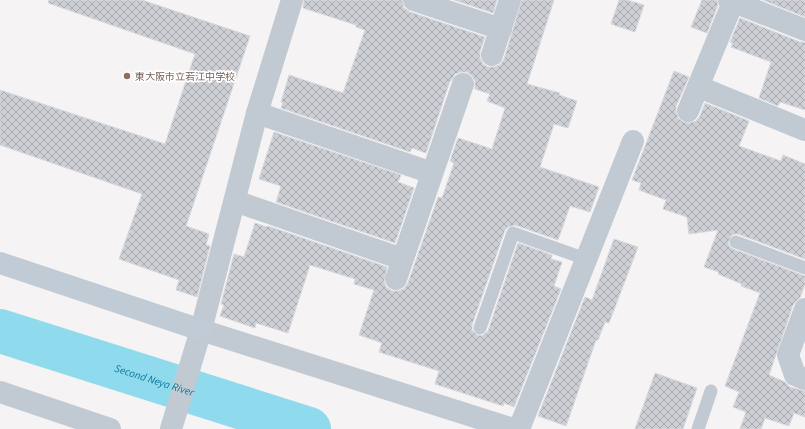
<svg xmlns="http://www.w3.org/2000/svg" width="805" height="429" font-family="'Source Sans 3','Noto Sans JP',sans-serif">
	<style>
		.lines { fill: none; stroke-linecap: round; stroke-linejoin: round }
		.river { stroke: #90daee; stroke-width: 44 }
		.building { fill: url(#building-cross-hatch); stroke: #d7d9de }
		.lane { stroke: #c1cad2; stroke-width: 13 }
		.street { stroke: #c1cad2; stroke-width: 22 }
		.secondary { stroke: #c1cbd6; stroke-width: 22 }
		.education-dot { fill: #8d6e63; stroke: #fff; stroke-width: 1.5 }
		.labels { text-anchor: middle; stroke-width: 3.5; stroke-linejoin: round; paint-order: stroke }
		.education-label { font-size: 10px; fill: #785e54; stroke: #fff; text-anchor: start }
		.water-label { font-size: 11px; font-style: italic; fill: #0c7c9b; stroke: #fff }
	</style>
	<defs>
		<pattern id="building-cross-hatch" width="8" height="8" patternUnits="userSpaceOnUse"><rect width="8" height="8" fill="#cdcfd5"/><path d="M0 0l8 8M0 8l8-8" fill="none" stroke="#a8abb0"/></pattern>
	</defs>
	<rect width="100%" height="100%" fill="#f5f3f3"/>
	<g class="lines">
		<path class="river" id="s1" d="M0,331l309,98"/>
	</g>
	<g class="building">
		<path d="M49,0h93l108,36 -64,190 23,8 -3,11 4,1 -13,51 -21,-7 3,-10 -60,-21 23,-65 -142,-49v-55l165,54 30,-90 -147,-51z"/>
		<path d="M304,0h98l2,8 6,4 75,25 -5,14v7l3,6 5,3h6l6,-2 4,-6 18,-59h32l-27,84 33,9 -1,2 18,6 -9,27 -14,-4 -14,43 59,20 -9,25 -20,-6 -12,34 -43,-15 -7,2 -3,3 -33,95v5l5,5 5,1 6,-5 30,-88 34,12 -1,4 11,3 -8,24 7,3 -47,118 -10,-4 -1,3 -68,-22 4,-13 -60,-19 3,-9 -23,-8 15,-45 -20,-6 1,-5 -45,-14 -22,68 -32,-10 -1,5 -35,-12 4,-11 -3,-1 13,-50 10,3 11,-34 12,4 1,-1 119,41 -3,14 2,6 6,4h6l6,-2 4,-6 30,-86 4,1 12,-35 -4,-2 8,-23 34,11 13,-41 -18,-7 3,-7 -15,-5v-8l-3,-5 -5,-4h-6l-6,2 -4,7h-1l-24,72 -14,-5 -2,4 -129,-44 2,-5 -2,-1 8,-27 54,18 22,-63 -9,-3v-2l-53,-17z"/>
		<path d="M454,0h43l-4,13z"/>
		<path d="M619,0h8l17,5 -9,27 -24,-8z"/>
		<path d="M702,0h15l1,5 -11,28 -16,-6z"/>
		<path d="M763,0h42v17z"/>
		<path d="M740,18l60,24h5v68l-25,-8 -2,4 -19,-8 12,-36 -40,-15 2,-4 -3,-1z"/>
		<path d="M674,71l15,6 -13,29v6l2,6 5,4 7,1 6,-2 4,-5 5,-13 44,18 -10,25 42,15 2,-6 22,9v95l-67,-25h-4l-3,2 -3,7 2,4 3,2 72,27v8l-5,14 -3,2 -4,5 -24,70 16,7 5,5 15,4v26l-11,-4 -5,13 -24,-8 -4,11h-21l6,-17 -13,-5 6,-15 -14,-6 35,-93 -19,-7 1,-2 -24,-10 1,-2 -15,-5 14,-37 -29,4 -2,-17 -24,-8 3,-9 -27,-10 2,-7 -9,-3z"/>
		<path d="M274,132l127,43 -3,7 16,6 -19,55 -119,-41 5,-16 -22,-7z"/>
		<path d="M614,239l24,8 -29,76 -4,-1 -7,18h-2l-30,86 -28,-10 47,-119 7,3z"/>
		<path d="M655,373l42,15 -14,41h-48z"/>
	</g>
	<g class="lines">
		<g class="lane">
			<path d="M736,242l69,26"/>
			<path d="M480,328l33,-95 73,26"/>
			<path d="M698,429l13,-38"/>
		</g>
		<g class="street">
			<path d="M414,0l87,29"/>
			<path d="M729,0l76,30"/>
			<path d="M492,55l18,-55"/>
			<path d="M699,87l106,43"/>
			<path d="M688,111l45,-109"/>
			<path d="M257,113l175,60"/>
			<path d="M235,201l167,58"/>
			<path d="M396,279l67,-195"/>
			<path d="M805,309l-17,46 7,20 10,4"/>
			<path d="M201,330l312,99"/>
			<path d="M0,392l110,37"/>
			<path d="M171,429l30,-99 56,-217 35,-113"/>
			<path d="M519,429l114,-288"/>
		</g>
		<path class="secondary" d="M0,263l201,67"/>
	</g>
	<circle class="education-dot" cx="127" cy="76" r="4"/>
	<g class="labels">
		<g class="education-label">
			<text x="135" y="80">東大阪市立若江中学校</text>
		</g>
		<g class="water-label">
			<text dy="4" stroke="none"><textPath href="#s1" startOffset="162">Second Neya River</textPath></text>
		</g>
	</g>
</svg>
